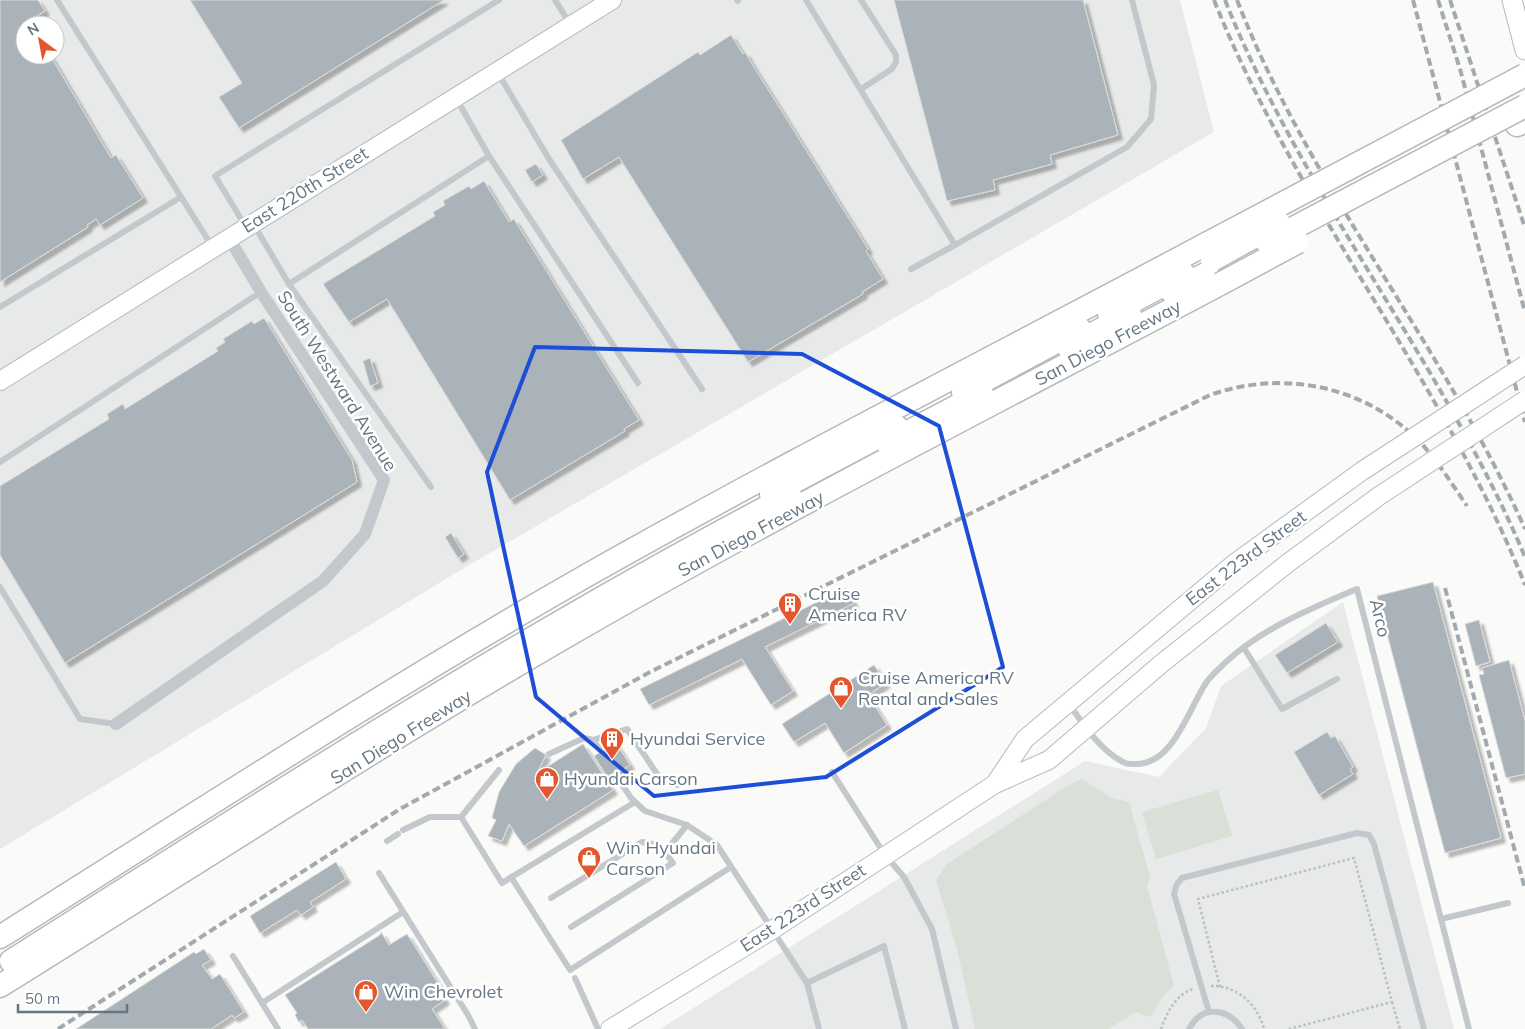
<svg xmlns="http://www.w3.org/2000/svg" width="1525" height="1029" font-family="Mulish,sans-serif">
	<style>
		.built { fill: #e8e9e9; fill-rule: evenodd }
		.green { fill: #dadfd7 }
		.building { fill: #aab3b9; stroke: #dcdcda; filter: url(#shadow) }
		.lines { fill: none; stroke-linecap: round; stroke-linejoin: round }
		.secondary-casing { stroke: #b3babf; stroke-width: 20 }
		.primary-casing { stroke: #b5babe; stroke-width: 21 }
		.highway-casing { stroke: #b4b9bd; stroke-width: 25 }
		.path { stroke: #bbbfc2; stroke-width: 2.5; stroke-dasharray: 2.5 2.5; stroke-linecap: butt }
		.lane { stroke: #c3c8cc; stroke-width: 6 }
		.street { stroke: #c3c8cc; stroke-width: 12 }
		.secondary { stroke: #fff; stroke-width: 18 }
		.primary { stroke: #fff; stroke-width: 19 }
		.highway { stroke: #fff; stroke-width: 22 }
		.rail { stroke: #a2aab0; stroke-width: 4; stroke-dasharray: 8 4; stroke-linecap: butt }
		.secondary-bridge-casing { stroke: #b3babf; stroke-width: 20; stroke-linecap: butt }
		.highway-bridge-casing { stroke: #b4b9bd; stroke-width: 25; stroke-linecap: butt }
		.secondary-bridge { stroke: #fff; stroke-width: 18 }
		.highway-bridge { stroke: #fff; stroke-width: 22 }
		.marked { fill: none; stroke: #1d4ed8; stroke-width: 4; stroke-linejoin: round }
		.labels { text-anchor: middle; stroke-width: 5; stroke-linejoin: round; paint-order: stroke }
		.street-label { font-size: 18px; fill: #657683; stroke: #fff }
		.poi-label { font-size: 18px; fill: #657683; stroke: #fff; text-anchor: start }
	</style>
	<defs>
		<filter id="shadow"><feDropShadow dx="4.5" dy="4.5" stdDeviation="1" flood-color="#0004"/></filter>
	</defs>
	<rect width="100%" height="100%" fill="#fafaf8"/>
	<g class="built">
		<path d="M0,0h1180l34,132 -755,439 -459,278zM25,25h30v30h-30z"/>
		<path d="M1343,602l111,427h-794l425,-268 74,16 47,-49 15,-42z"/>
	</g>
	<g class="green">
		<path d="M1082,779l30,19 17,4 21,75 -3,9 27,100 -11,10 -12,21 -15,-5 -28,17h-133l-18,-80 -21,-69 11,-16 125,-81z"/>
		<path d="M1218,790l14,46 -76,23 -14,-47z"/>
	</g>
	<g class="building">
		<path d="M0,0h38l7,11 -17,10 3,4h-6v30h25l61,103 5,-3 27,43 -43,27 -4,-6 -9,6 1,2 -88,55z"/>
		<path d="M190,0h254l-205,128 -20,-31 23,-14z"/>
		<path d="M894,0h189l35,135 -68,20 2,9 -59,16 2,10 -48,11z"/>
		<path d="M731,35l12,19 2,-2 7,12 116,185 -2,2 17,28 -21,13 1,2 -115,68 -129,-205 -36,22 -22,-39 137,-88 2,3z"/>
		<path d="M536,164l7,11 -11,7 -7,-12z"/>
		<path d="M484,181l25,41 5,-3 125,201 -15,9 1,2 -115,69 -123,-201 -38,23 -26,-38 112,-68 -2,-4 12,-7 -2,-4 26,-15 2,3z"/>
		<path d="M264,318l88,142 5,22 -292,181 -65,-108v-69l109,-67 -2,-5 16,-10 2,5 93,-58 -2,-3 9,-6 -2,-3 29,-18 2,3z"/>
		<path d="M370,358l8,25 -8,3 -7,-25z"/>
		<path d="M451,533l13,21 -6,4 -13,-21z"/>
		<path d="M1433,582l68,256 -56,15 -68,-257z"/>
		<path d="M846,588l8,15 -89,44 28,44 -22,14 -29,-46 -93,46 -9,-16z"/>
		<path d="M1479,620l11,42 -14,4 -11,-42z"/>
		<path d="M1326,623l12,19 -51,31 -12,-18z"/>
		<path d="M1509,660l16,61v53l-19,4 -27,-103 5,-1 -2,-6z"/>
		<path d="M874,665l12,18 -18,12 19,30 -43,28 -19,-30 -31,19 -12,-18z"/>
		<path d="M1327,732l4,6 4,-2 18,31 -3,2 3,5 -34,21 -25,-43z"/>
		<path d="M616,743l14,22 -22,13 -14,-22z"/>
		<path d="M583,744l30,46 -89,56 -15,-22 -7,17 -14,-5 8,-16 -4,-2 7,-26 17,-28 19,-16 11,7 -10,19z"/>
		<path d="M336,862l10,17 -36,23 3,5 -12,8 -4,-5 -37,23 -10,-17z"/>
		<path d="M381,932l8,13 18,-11 32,51 -3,1 9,14 -13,9 13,20h-137l-6,-9 -3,2 -4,-7 2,-2 -12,-18 95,-60z"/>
		<path d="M204,949l7,11 -9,5 10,14 8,-5 24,38 -10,6 -2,-3 -21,14h-135l118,-77 2,2z"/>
	</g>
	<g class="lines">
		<g class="secondary-casing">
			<g id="secondary">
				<path d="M0,381l612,-381"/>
				<path d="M995,784l30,-45 210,-176 127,-92"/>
				<path d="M610,1029l162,-99 223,-146 54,-24 112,-96 127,-101 91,-67"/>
			</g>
		</g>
		<g class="primary-casing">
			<path id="primary" d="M1512,0l13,50"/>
		</g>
		<g class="highway-casing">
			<g id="highway">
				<path d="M1517,125l8,-4"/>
				<path d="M1172,292l43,-23"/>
				<path d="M1109,314l75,-40"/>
				<path d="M1068,347l62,-33"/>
				<path d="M963,392l117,-63"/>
				<path d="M887,443l95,-50"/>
				<path d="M771,494l126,-67"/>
				<path d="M0,937c194,-122 386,-247 584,-360 205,-116 416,-223 624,-334"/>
				<path d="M11,961c256,-162 511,-326 779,-466"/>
				<path d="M0,986c190,-118 378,-241 572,-353 212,-123 431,-234 648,-349"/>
			</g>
		</g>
		<g class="path">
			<path d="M1211,986c26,-1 47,19 53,43"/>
			<path d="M1220,987l-22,-88 156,-41 38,144 -103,27"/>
			<path d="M1392,1002l8,27"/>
			<path d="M1161,1029c5,-15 15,-35 32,-40"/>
		</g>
		<g class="lane">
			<path d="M57,0l155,246"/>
			<path d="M555,0l15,24"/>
			<path d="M737,0l1,1"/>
			<path d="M806,0l149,245 172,-98 24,-28 3,-34 -22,-85"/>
			<path d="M498,73l51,86 153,230"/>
			<path d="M861,89l31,-20 4,-7v-7l-35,-55"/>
			<path d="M489,156l149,227"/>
			<path d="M254,225l35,59 200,-128 -33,-58"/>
			<path d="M246,227l-31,-51 284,-176"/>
			<path d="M911,269l44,-24"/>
			<path d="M289,284l142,203"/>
			<path d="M0,307l181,-110"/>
			<path d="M0,462l261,-170"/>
			<path d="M0,587l80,132 36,5"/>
			<path d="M1244,648l38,61 55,-30"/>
			<path d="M1069,704c14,20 31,46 54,58 3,2 7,2 11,2 39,2 54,-54 72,-81 5,-8 14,-15 21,-22 36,-33 85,-53 130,-72l112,440"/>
			<path d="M593,740l34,-11 34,51 17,5"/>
			<path d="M549,754l35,-16 9,2 7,10"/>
			<path d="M499,770l-38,47 41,66 133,-81"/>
			<path d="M832,772l53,83 19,22 28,52 24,100"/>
			<path d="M616,775l15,23 14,13 42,14 30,20 90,138"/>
			<path d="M403,830l27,-13h31"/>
			<path d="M387,841l11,-7"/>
			<path d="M379,873l89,142 7,14"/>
			<path d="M511,877l59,93 161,-103"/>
			<path d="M551,898l91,-56 16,3 7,7 22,-27"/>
			<path d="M1441,919l67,-16"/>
			<path d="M571,927l102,-64 -8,-11"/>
			<path d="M233,956l45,73"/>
			<path d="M575,978l23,51"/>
			<path d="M262,1003l141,-91"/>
			<path d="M1209,1012l-35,-118 3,-10 5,-6 175,-45 12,2 5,9 50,185"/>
			<path d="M819,1029l-12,-46 77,-37 21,83"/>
			<path d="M1189,1029c13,-25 39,-21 53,0"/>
		</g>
		<path class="street" d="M116,724l207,-143 42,-47 19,-54 -123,-188 -32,-54"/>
		<use href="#secondary" class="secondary"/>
		<use href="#primary" class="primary"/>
		<use href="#highway" class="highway"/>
		<g class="rail">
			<path d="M1214,0c82,206 229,379 311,585"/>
			<path d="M1225,0c78,197 218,362 300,557"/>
			<path d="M1237,0c73,188 206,345 288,529"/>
			<path d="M1413,0l112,422"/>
			<path d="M1438,0l22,69 65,243"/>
			<path d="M1450,0l75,228"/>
			<path d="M1445,588l80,301"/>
			<path d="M58,1029l342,-220 250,-137 560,-277c74,-26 154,-9 209,46 18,19 33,43 48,65"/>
		</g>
		<g class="secondary-bridge-casing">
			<g id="secondary-bridge">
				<path d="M1362,471l163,-106"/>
				<path d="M1379,496l146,-96"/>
			</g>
		</g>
		<g class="highway-bridge-casing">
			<g id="highway-bridge">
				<path d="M1267,242l258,-136"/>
				<path d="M1208,243l317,-168"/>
				<path d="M1212,260l67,-37"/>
				<path d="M1220,284l78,-42"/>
			</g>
		</g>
		<use href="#secondary-bridge" class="secondary-bridge"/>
		<use href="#highway-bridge" class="highway-bridge"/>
	</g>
	<path class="marked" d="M535,347l267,7 137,72 64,241 -177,110 -172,19 -118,-99 -49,-225z"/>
	<defs>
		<g id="building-pin" transform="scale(1.25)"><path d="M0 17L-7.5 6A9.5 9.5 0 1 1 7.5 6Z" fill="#e4572e" stroke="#fff"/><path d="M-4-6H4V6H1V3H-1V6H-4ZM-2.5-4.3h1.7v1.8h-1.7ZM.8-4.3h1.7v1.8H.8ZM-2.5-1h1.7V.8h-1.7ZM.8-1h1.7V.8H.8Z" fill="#fff"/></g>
		<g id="shop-pin" transform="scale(1.25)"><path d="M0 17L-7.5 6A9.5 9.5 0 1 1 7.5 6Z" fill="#e4572e" stroke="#fff"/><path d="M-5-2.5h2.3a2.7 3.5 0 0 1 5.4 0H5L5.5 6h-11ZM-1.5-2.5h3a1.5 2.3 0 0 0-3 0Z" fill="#fff"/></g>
	</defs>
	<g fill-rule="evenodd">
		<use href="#building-pin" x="790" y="604"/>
		<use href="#shop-pin" x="841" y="688"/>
		<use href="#building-pin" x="612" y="739"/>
		<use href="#shop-pin" x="547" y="779"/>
		<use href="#shop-pin" x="589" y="858"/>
		<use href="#shop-pin" x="366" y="992"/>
	</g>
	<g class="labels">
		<g class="street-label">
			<text transform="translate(305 190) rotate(-32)" y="6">East 220th Street</text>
			<text transform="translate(1108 343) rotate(-28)" y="6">San Diego Freeway</text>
			<text transform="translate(337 381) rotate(58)" y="6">South Westward Avenue</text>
			<text transform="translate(751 534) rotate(-28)" y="6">San Diego Freeway</text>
			<text transform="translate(1246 558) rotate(-37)" y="6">East 223rd Street</text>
			<text transform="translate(1380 618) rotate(76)" y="6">Arco</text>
			<text transform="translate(401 737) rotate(-32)" y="6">San Diego Freeway</text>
			<text transform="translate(803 908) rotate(-33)" y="6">East 223rd Street</text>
		</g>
		<g class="poi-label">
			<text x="808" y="600">Cruise<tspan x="808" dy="21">America RV</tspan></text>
			<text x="858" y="684">Cruise America RV<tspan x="858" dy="21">Rental and Sales</tspan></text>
			<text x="630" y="745">Hyundai Service</text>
			<text x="564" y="785">Hyundai Carson</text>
			<text x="606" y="854">Win Hyundai<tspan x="606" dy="21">Carson</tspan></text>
			<text x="384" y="998">Win Chevrolet</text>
		</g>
	</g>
	<g transform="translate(40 40) rotate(328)"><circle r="24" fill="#ffffff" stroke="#c1c8cd"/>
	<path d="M0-4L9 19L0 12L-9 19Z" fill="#e4572e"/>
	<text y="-8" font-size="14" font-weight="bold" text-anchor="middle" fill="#657683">N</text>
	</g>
	<path d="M18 1004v8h109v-8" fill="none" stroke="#657683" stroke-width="2.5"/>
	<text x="25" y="1004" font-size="15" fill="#657683" stroke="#ffffff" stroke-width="4" paint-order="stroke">50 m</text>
</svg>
